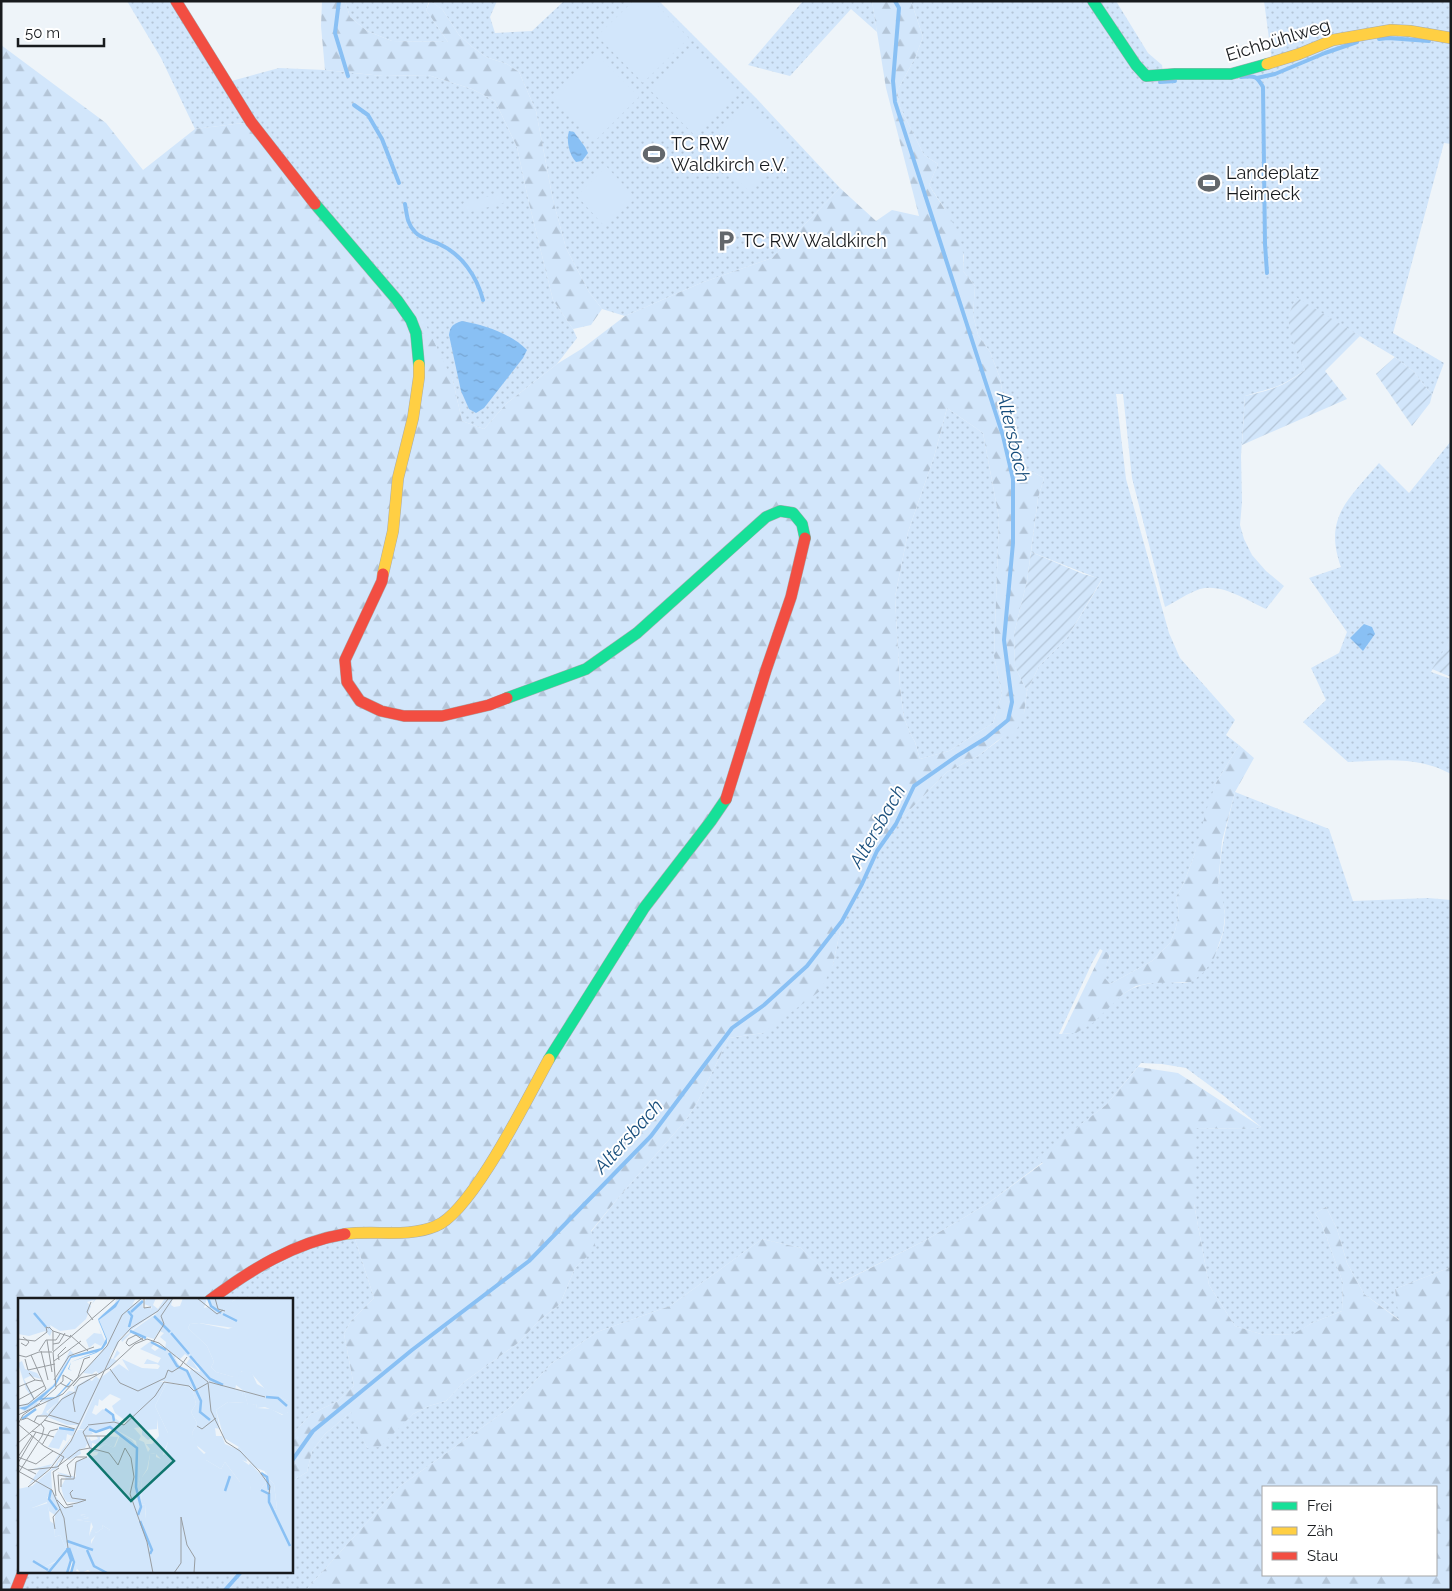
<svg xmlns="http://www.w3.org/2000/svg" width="1452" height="1591" font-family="Raleway,sans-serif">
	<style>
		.grass { fill: url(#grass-dots) }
		.forest { fill: url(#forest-firs); fill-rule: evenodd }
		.garden { fill: url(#garden-furrows) }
		.pitch { fill: #d2e6fb }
		.water { fill: url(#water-ripples) }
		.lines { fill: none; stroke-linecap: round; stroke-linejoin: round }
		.stream { stroke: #89c0f4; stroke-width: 4 }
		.fast-casing { stroke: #a8acb0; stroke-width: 12 }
		.slow-casing { stroke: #a8acb0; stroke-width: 12 }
		.jam-casing { stroke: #a8acb0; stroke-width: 12 }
		.fast { stroke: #16e098; stroke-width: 11 }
		.slow { stroke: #ffcf43; stroke-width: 11 }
		.jam { stroke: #f24e42; stroke-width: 11 }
		.labels { text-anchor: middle; stroke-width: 4; stroke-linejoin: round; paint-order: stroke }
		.street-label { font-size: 18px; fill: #181b1e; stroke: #fff }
		.poi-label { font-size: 18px; fill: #181b1e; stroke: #fff; text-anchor: start }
		.water-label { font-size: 19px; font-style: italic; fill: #194f7d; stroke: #fff }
		.inset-river { fill: none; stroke: #89c0f4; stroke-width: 2.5 }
		.inset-road { fill: none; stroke: #989da1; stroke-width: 1 }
		.view { fill: #0f766e; fill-opacity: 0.15; stroke: #0f766e; stroke-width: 2.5 }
		.inset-edge { fill: none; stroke: #181b1e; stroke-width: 2.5 }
	</style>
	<defs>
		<pattern id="grass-dots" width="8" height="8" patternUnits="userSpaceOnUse" patternTransform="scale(1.25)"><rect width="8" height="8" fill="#d2e6fb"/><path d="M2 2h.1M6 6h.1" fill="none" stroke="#b4c5d7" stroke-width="1.8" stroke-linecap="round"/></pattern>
		<pattern id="forest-firs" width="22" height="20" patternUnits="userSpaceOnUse" patternTransform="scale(1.25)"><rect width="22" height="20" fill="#d2e6fb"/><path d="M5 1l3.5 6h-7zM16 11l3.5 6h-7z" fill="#b4c5d7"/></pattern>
		<pattern id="garden-furrows" width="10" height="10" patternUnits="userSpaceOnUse" patternTransform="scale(1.25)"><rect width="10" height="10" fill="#d2e6fb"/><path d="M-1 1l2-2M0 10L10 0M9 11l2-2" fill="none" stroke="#b4c5d7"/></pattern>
		<pattern id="water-ripples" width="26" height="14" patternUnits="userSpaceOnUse" patternTransform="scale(1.25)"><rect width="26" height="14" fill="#89c0f4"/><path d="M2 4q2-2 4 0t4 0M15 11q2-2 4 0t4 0" fill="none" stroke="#76a4d1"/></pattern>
	</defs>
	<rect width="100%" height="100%" fill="#eef4f9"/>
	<g class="grass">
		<path d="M127,1h49l52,81 51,-14 46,2 58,6 45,-1 44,14 23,12 22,46 12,56 24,97 20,29 4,9 -20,26 -50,39 -23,26 -22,-8 -9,-40 -202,-259 -56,7 -34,-71z"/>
		<path d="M345,1h84l-3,9 22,32 -56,-1 -25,-10 -17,-14z"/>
		<path d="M430,1h67l-7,16 5,16 37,-2 32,-30h95l97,97 84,90 -68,70 -71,25 -76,33 -23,-7 -13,-17 -23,-44 -13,-48 -17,-89 -17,-39 -12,-8 -21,-7 -15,-11 -12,-11 -17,-26z"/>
		<path d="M803,1h69l5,31 -26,-23 -61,67 -42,-11z"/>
		<path d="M911,1h205l32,52 14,12 1,8h68l41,-12 -8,-60h187v143l-7,-1 -51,190 51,30 -12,32 -18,-23 -19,-15 -99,-59c-2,5 -6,13 -7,19 -1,18 9,37 16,53 -25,18 -33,18 -60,26l-4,60 1,46 -2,23 4,14 8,16 14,16 18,15 -18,23c-18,-8 -44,-26 -66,-20 -12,4 -23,12 -35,18l-33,-129 -9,-84h-7l10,85 43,154 11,25 55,62 -9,15 13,10 -23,38 -22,73 -11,29 -7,12 3,17 -4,17 -5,12 -18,18 -42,23 -8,-8 8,-21 -10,-6 -8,14 -33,71c32,2 44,-29 69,-43 12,-7 25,-9 40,-9 8,0 18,3 25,-2 19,-12 33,-43 32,-66 -1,-10 -6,-20 -7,-29 0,-6 2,-13 2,-19 2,-26 9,-49 15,-74l94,37 24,72 75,-3 23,2v367l-56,22 5,31 -36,-26 -17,-31 -10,-34 -11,-22 -11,6 7,12 21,58 -1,28 -30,12 -18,11 -30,1 -29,-9 -26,-41 -15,-81v-76l56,1 11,-2 -37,-31 -38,-28 -24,-4 -21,-1 -35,42 -68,53 5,4 -56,42 -61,36 -88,44 -37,-36 -39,-9 -92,67 -73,26 -46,32 -39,42 -113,81 -93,103h-290l7,-18h268v-90l16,-10 5,-21 13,-17 27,-23 15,37 30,-19 16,-15 16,-8 17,-5 18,-19 54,-39 22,-23 20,-16 15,-36 20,-20 -4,-16 27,-34 68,-78 12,-19 31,-63 34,-5 70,-68 9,-44 20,-37 15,-33 19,-27 51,-52 31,-16 20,-15 26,-28 3,-22 12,-25 28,-28 35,-58 -71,-28 7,-54 6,-20 -19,-10 -21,-66 -4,-24 -10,-26 -12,-17 -5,-20 2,-29 -12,-15 1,-15 -20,-48 -15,-23 9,-21 -14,-9 -24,-48 -3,-16 18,-33 8,-21z"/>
		<path d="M947,408l36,25 16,85 -5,138 8,38 -9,29 -44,28 -29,8 -5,-17 -5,-9 -6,-15 -4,-31 -5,-90 13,-65 26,-75z"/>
		<path d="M1451,441v198l-20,33 20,7v95c-33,-18 -67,-14 -103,-12l-45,-40 23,-22 -15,-32 28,-15 8,-21 -38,-54 32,-11c-18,-50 8,-68 38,-104l30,30z"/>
		<path d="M353,1233l21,65 -23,23 -7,13 10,52 -16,15 -27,13 -20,22v-136h-81l88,-53z"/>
	</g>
	<g class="forest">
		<path d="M322,1h23l5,16 17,14 25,10 56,1 -22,-32 4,-9 12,8 17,26 12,11 15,11 21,7 12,8 17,39 17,89 13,48 23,44 13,17 -11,16 -18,4 -20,-29 -24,-97 -12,-56 -22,-46 -23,-12 -44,-14 -45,1 -58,-6 -4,-44z"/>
		<path d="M872,1h39l12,36 -8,21 -18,33 3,16 24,48 14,9 -9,21c18,30 38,49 34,86l12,15 -2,29 5,20 12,17 10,26 4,24 21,66 19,10 -6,20 -11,83 -13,53 1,33 12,24 -3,22 -9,21h-9l-28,22 -31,16 -51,52 -19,27 -15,33 -20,37 -9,44 -13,26 -57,42 -34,5 -31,63 -12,19 -68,78 -27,33 5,17 -21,20 -15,36 -20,16 -22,23 -54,39 -18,19 -17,5 -16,8 -33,33 -13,1 -16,-36 -26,22 -13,17 -5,21 -16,10 1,-47 19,-21 27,-13 16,-15 -10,-52 7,-13 23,-23 -21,-65 -19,3 -124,64h-191v272l-3,18h-15v-1545l105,78 37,47 52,-41 56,-7 110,138 63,61 29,60 9,40 22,8 23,-26 50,-39 26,-16 42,-32 76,-33 71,-25 68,-70 36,33 16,-11 27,6 -33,-128zM947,408l36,25 16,85 -5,138 8,38 -9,29 -44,28 -29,8 -5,-17 -5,-9 -6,-15 -4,-31 -5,-90 13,-65 26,-75z"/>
		<path d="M1239,745l15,13 -19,34 -13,49 -4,44 4,9 3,21 -2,17 -9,26 -10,14 -13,10 -40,1 -15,3 -13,8 -30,29 -17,10 -14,1 41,-84 7,4 -7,22 7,8 42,-23 18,-18 5,-12 4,-17 -3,-17 7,-12 11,-29 13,-48 9,-25z"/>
		<path d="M1138,1067l40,6 83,54 -11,2 -56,-1v76l15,81 26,41 29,9 29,-1 19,-11 30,-12 1,-28 -21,-58 -7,-12 11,-6 11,22 10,34 17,31 35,26 -4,-31 56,-22v323h-1145l93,-103 113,-81 39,-42 46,-32 73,-26 92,-67 39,9 38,36 87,-44 61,-36 56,-41 -6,-5 69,-53zM1436,1487v88h-173v-88z"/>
	</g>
	<g class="garden">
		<path d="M1296,297l64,39 -35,35 22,28 -105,46 3,-49c26,-6 38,-9 60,-26 -7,-16 -18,-35 -16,-54 1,-6 5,-13 7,-19z"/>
		<path d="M1395,357l19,15 18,23 -2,8 -18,23 -36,-52z"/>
		<path d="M1031,552l52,22 19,5 -35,59 -28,28 -12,25 -12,-24 -1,-33 13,-53z"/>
		<path d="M1451,639v38l-19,-8z"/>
	</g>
	<g class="pitch">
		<path d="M633,1h20l36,37 -46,45 -46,-47z"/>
		<path d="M694,46l46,46 -45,44 -45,-46z"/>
		<path d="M595,52l44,45 -44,44 -44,-45z"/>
		<path d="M749,103l45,45 -44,44 -45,-44z"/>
		<path d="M606,166l30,32 -31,29 -28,-31z"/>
		<path d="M501,193l3,10 -38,10 -3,-10z"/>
	</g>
	<g class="water">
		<path d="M569,131l5,1 11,15 3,6 -6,8 -6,1c-7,-7 -10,-22 -7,-31z"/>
		<path d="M462,321c22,4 48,12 65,29l-4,8 -39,50 -8,5 -7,-4 -8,-18 -12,-56c1,-9 4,-11 13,-14z"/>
		<path d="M1364,624l8,3 3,7 -12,17 -13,-13z"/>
	</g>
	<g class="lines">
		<g class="stream">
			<path d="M339,1l-4,32 13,43"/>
			<path d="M1379,39l9,-1 41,3"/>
			<path d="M1241,77c14,-1 15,-2 22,10l2,157 2,29"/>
			<path d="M1257,78l18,-4 50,-21 32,-11"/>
			<path d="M1160,82l15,-1"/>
			<path d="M354,105l14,10 14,24 17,44"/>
			<path d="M405,204c2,11 2,20 10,28 5,6 17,9 24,12 23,10 38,33 44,56"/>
			<path d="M291,1462l22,-31 99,-81 117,-89 122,-125 81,-108 32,-23 43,-39 35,-45 20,-37 15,-33 19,-27 18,-38 43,-30 29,-18 22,-18 4,-18 -8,-62 9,-97v-64l-10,-43 -108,-334 -2,-21 6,-73 -4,-7"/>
			<path d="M225,1590l16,-18"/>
		</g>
		<g class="fast-casing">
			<g id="fast">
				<path d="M1093,1l43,64 10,11 29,-2h56l36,-10"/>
				<path d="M315,204l82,96 14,20 5,13 3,32"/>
				<path d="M507,698l79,-29 51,-36 129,-116 14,-6 13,2 9,11 3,14"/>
				<path d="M549,1059l95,-151 67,-87 15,-22"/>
			</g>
		</g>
		<g class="slow-casing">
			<g id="slow">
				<path d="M1267,64l32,-10 34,-14 58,-10 19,1 41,7"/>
				<path d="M383,574l10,-43 5,-53 15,-60 6,-41v-12"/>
				<path d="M345,1234c30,-4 63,4 91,-8 36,-14 93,-131 113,-167"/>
			</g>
		</g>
		<g class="jam-casing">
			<g id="jam">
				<path d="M176,1l75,121 64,82"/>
				<path d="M383,574l-1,7 -37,79 2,22 13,19 21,10 23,5h38l47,-11 18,-7"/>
				<path d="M726,799l40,-129 25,-73 14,-59"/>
				<path d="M210,1300c40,-30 85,-58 135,-66"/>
				<path d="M16,1590l7,-18"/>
			</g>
		</g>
		<use href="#fast" class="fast"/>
		<use href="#slow" class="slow"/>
		<use href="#jam" class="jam"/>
	</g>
	<defs>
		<g id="stadium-bare" transform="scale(1.725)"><path d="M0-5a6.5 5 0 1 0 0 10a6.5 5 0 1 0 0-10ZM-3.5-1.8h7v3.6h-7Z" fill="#63676b" stroke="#fff" stroke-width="2.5" paint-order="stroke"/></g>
		<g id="parking-bare" transform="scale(1.725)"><path d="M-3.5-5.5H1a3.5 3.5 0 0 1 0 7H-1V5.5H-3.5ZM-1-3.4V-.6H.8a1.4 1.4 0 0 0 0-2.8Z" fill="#63676b" stroke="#fff" stroke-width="2.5" paint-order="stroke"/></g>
	</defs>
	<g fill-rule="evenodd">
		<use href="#stadium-bare" x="654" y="154"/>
		<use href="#stadium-bare" x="1209" y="183"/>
		<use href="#parking-bare" x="726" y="241"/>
	</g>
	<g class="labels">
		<g class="street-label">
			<text transform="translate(1278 40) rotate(-17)" y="6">Eichbühlweg</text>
		</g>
		<g class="poi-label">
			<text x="671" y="150">TC RW<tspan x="671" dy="21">Waldkirch e.V.</tspan></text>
			<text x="1226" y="179">Landeplatz<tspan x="1226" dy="21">Heimeck</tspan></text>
			<text x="742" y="247">TC RW Waldkirch</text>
		</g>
		<g class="water-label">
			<text transform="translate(1014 437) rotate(77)" y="7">Altersbach</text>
			<text transform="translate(877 826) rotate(-60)" y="7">Altersbach</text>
			<text transform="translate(628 1136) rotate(-48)" y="7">Altersbach</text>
		</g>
	</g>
	<g transform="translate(18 1298)">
		<rect width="275" height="275" fill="#eef4f9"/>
		<path d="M99,0h3l-6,10 7,-10h15l-4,7 10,-5 1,8h8l-1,3 2,-4 -8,-3 2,-5 10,-1 -3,7 5,4 7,-11h4l-9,12 -39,27 -17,33 -5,4 -3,-3 -4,3 -9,-1 26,-30 -11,-22 13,-11 -12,7 15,-12zM152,0h3l-2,7 3,2 6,-1 3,-8h24l-3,10 8,-2 -3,-8h26l-3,4 5,-4 4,16 -7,14 -35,-5 -9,1 -2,4 19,18 7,16 -3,5 5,5 18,5 10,-7 8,3 5,11 31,17v11l-4,3 -19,-8 -8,1 -1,-4 -8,2 -4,-15 -8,-6 -1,5 7,2 3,11 -17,-1 -12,8 4,19 -5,-1 1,8h6l3,8 12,5 2,-2 11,14 -4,-3 1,4 -5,-2 7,5 1,-2 12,13 4,-2 -2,-4 3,2 -1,4 8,8 3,25 -4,1 -4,-10 -3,-18 -6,8h-9l-2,-8h-9l-15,-20 -4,7 -15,-9v-7l-11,-9 -3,-11 5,-10 -6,-11 5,-8 -3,-13 -5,-4 -23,-6h-6l7,3 -11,22 13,27v9l-7,17 -6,-6 -5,1 -3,15 -5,8 -1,27 4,1 1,16 -3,4 -4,-4 -10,-29 2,-11 7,5 2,-9 -3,-26 -10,-11 10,8 -1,-7 -25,-14 -15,4 -7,-3 4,6 -9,2 1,3v-2l2,-1 1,6 1,-5 2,4 7,-2 -2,-4 4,1v6l2,-4 2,3v-5l14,1 -4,10 -9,-5 -6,3 -7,-2v6l5,1 8,-6 9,4v6l-26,-3 3,-3 -4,-4 -2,4 -5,1 1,5 -12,6 -3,-2 -8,5v5l-7,3 1,19 -5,8 11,15 -8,-15 2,-7 12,17 19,-7 3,2v11l-6,1 9,3 -13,2 15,2 -2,14 4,-8 3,5 7,-5 -1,-3 8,5 -8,5 -5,-1 -6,6v5l-6,1 8,4 -11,-4 -5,2 3,3 -4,20 5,2h-9l3,-12 -4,-9 -1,21h-21l2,-4 -3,2 -3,-4 11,-5 10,-13 -6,-14 -6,2 1,-22 -6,-4 -2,-9 -15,6v-7l-14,-5v-7l14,-3 22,-19 24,-37 10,-1h-9l21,-46 -20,41 -19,30 -19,22 -13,8 11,-15 -11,1 23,-6 20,-28 -5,-2 -1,7 -4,-2 4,-8 -8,-3 16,2 4,-5h-11l-24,-10 -10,4 9,-5 6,-13 -7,1 -1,-1 -3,1 1,2 -12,8 -8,-4 7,2 25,-19 -9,10 12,-3 9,-7 -4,11 -12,10 8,5 -6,-5 21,-21 6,1 -1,-5 14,-8 4,2 4,-5 3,3 20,-15 10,7 -7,-12 20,9 16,1 2,-3 -3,-2h-13l3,-5 11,4 3,-5 -21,-9 11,-8 4,2 -4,5 4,3 4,-3 -2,-3 8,5 1,-8 -6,-5 4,-4 -5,-2 -5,8 -22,-7 -10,10 -1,-3 -11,19 3,1 4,-9 3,3 -6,6 3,2 -12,10 5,-15 2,-4 10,-14 31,-22 4,3 -3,-3zM167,56l5,4 -4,6 13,7 -8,-12 1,-1 6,5 2,9 -9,-3 -2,5 -8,-6 -6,-10 1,-3 3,5zM92,96l11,5 -9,7 3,7 12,9 -3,3 -21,-16 -7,6 -4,-2 3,-8 3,1 1,-7 3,2zM139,121l2,17 -7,8h-6l4,5 -2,3 -4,-10 -5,-2 2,-4 -7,-8 8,-1v8l6,5 5,-3 -6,-7 10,-1zM52,52l4,4 -21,32 -26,20 -9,1 16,-7 -8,-11 -8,-26 4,-2 3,8 12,4 4,6 -11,-3 -6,3 11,20 19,-15z" fill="#d2e6fb" fill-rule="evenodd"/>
		<path d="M0,0h79l-5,6 2,-4 -7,2 4,4 -5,13 -11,10 -15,2 -10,-6 2,6 -2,5 -5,-5 -16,5 -11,-2zM217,0l58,1v274h-201l-4,-3 -7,3 -4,-4 -1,2 3,-20 -2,-3 5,-2 11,4 -12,-6h10l5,-10 14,-4 -8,-5 1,3 -7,5 -3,-4 -5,8 5,-10 -2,-5 -15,-2 13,-2 -9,-3 6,-1v-11l-19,-1 -3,-4 -3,-11 5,-9 -9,-6 19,5 -1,-12 3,-5 19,-5 2,-4 15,3v-6l-9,-4 -5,3 -3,-3 8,-2 10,5 5,-12 -10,-7 -16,4 -5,-4 7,3 15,-4 21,13 6,8 2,29 -3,13 -6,-9 -2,12 7,12 3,18 4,3 3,-10 -1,-11 -4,-1 1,-27 6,-8 2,-15 6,-1v4l5,2 -1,-6 4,2 4,-13v-9l-13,-27 11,-22 -7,-3 29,6 5,4 3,13 -5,8 6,11 -5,10 6,15 6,6 3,-2 -1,8 15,9 4,-7 15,20h10l1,8h9l6,-8 3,18 4,10 4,-1 -3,-25 -10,-10 3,2v-4l-13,-5 -15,-20 -15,-9 -8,-28 12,-8 16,1 -2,-11 -5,-1 -3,-2 10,2 4,14 8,-1 1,4 14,1 11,6 6,-3 -4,-7 3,1 1,-5 -23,-12 -14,-16 -9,-2 -5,7 -21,-6 -5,-5 3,-5 -7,-16 -19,-18 2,-4 9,-1 29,6 6,-2 6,-14 -4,-15 -9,11zM4,197l10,6v7l16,-5 2,18 4,3v13l6,-2 6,14 -10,12 -11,6 3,4 18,-13v-4h4l-11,15h-7l-3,4h-31v-77z" fill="#d2e6fb"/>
		<path d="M41,130l8,3 -8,18 -11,-2z" fill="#d2e6fb"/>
		<path d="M81,30l6,13 -4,5 -6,-3 -6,5 -3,-8 8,-7 7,1z" fill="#d2e6fb"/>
		<path d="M103,0l-5,9 -17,13 8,19v4l-4,6 -7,4 -25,9 -2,7 3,2 -4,-2 3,-7 25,-10 -25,6 -15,27 -14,13 14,-1 16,-18 -3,6 -12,12 -6,2 -12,1 -14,10 -7,-2 9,-2 26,-20 18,-30 30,-8 5,-9 -8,-20z" fill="#89c0f4"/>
		<path class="inset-river" d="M190,0l3,8 10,7M110,13l4,5 -3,11M113,14l12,-11M16,15l12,14M205,16l14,7M136,18l16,16M112,33l16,7M153,35l18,21M133,44l15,8M151,55l8,13 10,5 14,30 -1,11 10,8M172,58l20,23 13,6M248,99l12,1 9,8M87,111l8,6 1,6M4,121l14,-10M41,130l15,2M71,131l7,3 14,-5 27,21 -1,39 5,20 -3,8M243,175l6,4 2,13M33,192l-2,9 8,11M243,192l8,4v8l21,44M207,193l5,-15M122,223l12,29 -2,4M49,243l26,9M49,250l4,12 -4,13M51,250l5,14 -3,11M69,252l7,16 13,7M15,263l15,9M30,275l19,-23"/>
		<path class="inset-road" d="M126,0v10l7,-1M179,0l20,16 6,-4M197,0l3,11 7,2M73,4l-4,10 6,8M31,29l4,4 18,6M52,37l18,16M0,41l17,2M110,41l-2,4 3,3 14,-8M110,41l8,-4 7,5M29,42l5,32M17,43l12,-9 -1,-5 3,1M135,44l11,-18 -3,-8 12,-18M3,45l5,3 3,-4 -6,-5M35,46l6,-1 6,-10M21,53l7,-11h10l4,-6M23,53l7,29M35,53v-20M35,54l63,-54M0,57l8,2 13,-5h13M7,61l3,11 27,-6M41,62l-1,-5 8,-8M36,63l27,-20M92,71l10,14 18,8 27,-13 3,-8 4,2 8,-5 7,-10M11,75l6,7 7,1M36,82l15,-24 25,-9M191,84l56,15M42,85l8,4 3,-2 7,-8 6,-18 6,-2M8,86l8,15M55,88l7,-8 17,-4M0,89l17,-7M38,89l7,-6v-6l10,6M0,102l26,-14M22,104l16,-14 -3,-36M0,108l10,-2 18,-15 -15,-34M57,114l-2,-12 5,-14 31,-18 26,-24 12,-5 12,4 49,39 3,29 15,31 14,9 19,20 11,15 -1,8M0,117l45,-21 44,-48 15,-31 20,-17M31,117l30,9M3,122l6,-2 13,7M26,122l31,9M16,124l3,-6h10M0,126l26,22 20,11 -6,10M0,126l5,-9 17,-12M70,127l26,-3 10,3 31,-29 9,-14 25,4 5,5 14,-8M70,128l-5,6 7,16 19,5 9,12 7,-17 6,10 3,19 -4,17 17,48 6,31M179,128l5,3 14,-11M14,133l22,6M67,138h21M0,145l25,-21 19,-23 13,-7M24,147l8,-14 8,-2M0,159l18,7 17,-13M0,159l14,-21M0,165l18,-31M0,167l18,9M49,167l4,12 -13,-2 1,16 8,14 10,-2M49,167l9,-8h11M10,172l29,-3 22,-17 11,-2M0,173l34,19 12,28 4,30M1,174l23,-36 2,-8 -3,-4M10,189l22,-18 21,-28 47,-99 13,-14 27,-17 11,-13M43,189v-8h13l2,-17 11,-5M55,192l-3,3 2,5 14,2 -9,3M38,198l-3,-24 6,-4M39,202l8,8 8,-2M37,231l-2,-12 7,-8M156,275l7,-10v-46l6,28 8,13 -1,15"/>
		<path class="view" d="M112,117l44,46 -43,40 -43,-47z"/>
		<rect width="275" height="275" class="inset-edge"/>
	</g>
	<rect width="1452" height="1591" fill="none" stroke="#181b1e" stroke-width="5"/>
	<rect x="1262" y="1486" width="175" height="90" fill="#ffffff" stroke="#a3a4a5"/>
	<rect x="1272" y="1502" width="25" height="8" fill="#16e098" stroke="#a3a4a5"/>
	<text x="1307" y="1511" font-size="15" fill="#181b1e">Frei</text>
	<rect x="1272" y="1527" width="25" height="8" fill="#ffcf43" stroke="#a3a4a5"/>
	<text x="1307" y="1536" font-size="15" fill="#181b1e">Zäh</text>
	<rect x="1272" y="1552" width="25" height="8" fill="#f24e42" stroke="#a3a4a5"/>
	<text x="1307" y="1561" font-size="15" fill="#181b1e">Stau</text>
	<path d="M18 38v8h86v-8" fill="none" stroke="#181b1e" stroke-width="2.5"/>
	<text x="25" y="38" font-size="15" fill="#181b1e" stroke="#ffffff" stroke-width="4" paint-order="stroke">50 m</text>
</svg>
